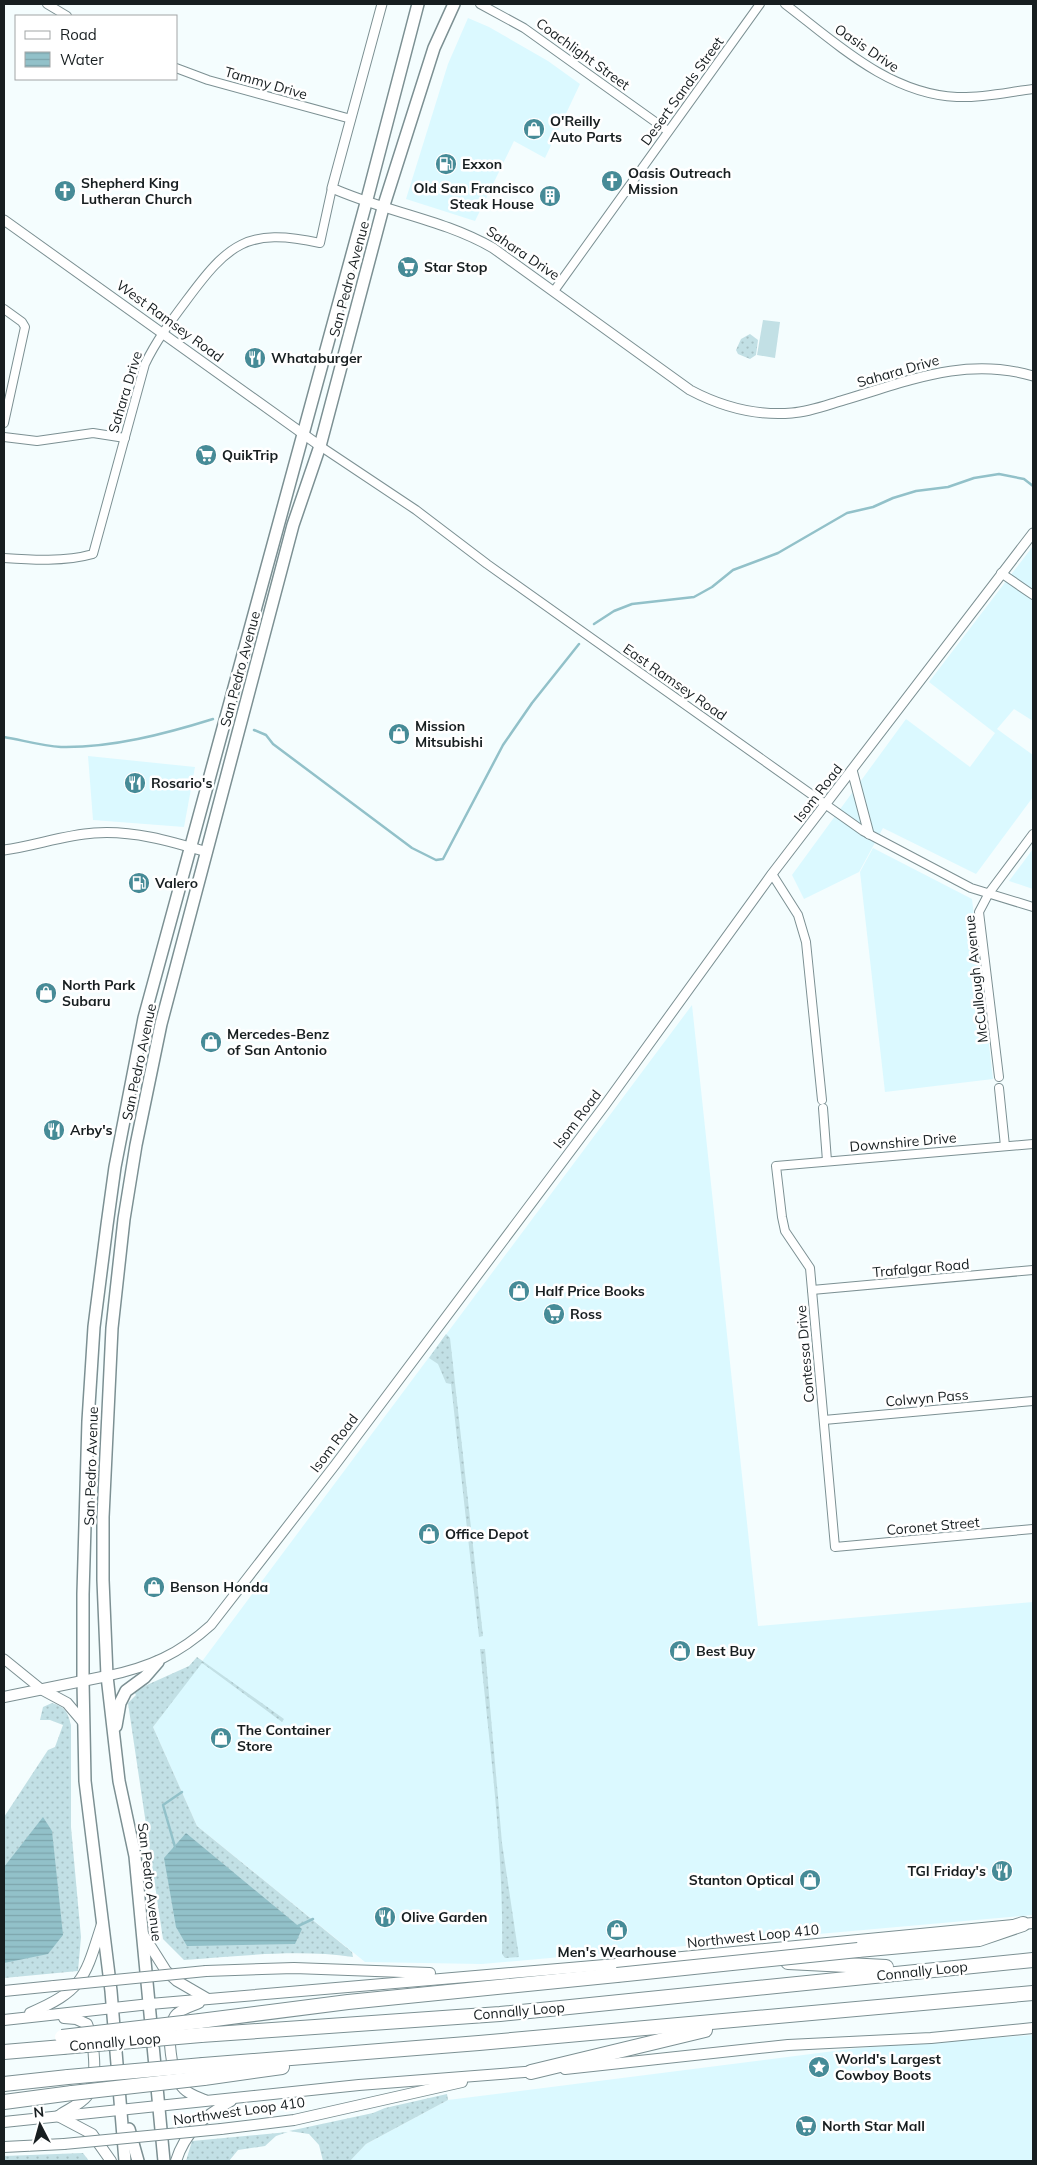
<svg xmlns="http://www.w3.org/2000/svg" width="1037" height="2165" font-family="Mulish,sans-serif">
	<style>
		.built { fill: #dbf9ff }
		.grass { fill: url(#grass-dots) }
		.pitch { fill: #c2e0e5 }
		.water { fill: url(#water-rules) }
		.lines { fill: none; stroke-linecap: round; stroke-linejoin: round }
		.stream { stroke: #92c1c9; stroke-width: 2.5 }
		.minor-casing { stroke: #7c9093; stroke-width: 10 }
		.tertiary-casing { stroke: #7c9093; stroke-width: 11 }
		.secondary-casing { stroke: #7c9093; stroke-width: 12 }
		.primary-casing { stroke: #7c9093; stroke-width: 14 }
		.motorway-casing { stroke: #7c9093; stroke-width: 16 }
		.minor { stroke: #fff; stroke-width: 8 }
		.tertiary { stroke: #fff; stroke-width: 9 }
		.secondary { stroke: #fff; stroke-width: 10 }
		.primary { stroke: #fff; stroke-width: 11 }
		.motorway { stroke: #fff; stroke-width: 14 }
		.secondary-bridge-casing { stroke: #7c9093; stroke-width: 12; stroke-linecap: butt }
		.motorway-bridge-casing { stroke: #7c9093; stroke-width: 16; stroke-linecap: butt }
		.secondary-bridge { stroke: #fff; stroke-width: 10 }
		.motorway-bridge { stroke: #fff; stroke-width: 14 }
		.labels { text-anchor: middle; stroke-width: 5; stroke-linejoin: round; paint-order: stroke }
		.street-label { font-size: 14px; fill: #171e20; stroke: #fff }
		.poi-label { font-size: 14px; font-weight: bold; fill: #171e20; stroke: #fff; text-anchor: start }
	</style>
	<defs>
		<pattern id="grass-dots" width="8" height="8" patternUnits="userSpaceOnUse" patternTransform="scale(1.25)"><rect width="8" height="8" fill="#c2e0e5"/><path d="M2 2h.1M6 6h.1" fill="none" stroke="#a6c0c4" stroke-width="1.8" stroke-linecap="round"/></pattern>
		<pattern id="water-rules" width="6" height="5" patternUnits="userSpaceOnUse" patternTransform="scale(1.25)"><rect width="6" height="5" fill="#92c1c9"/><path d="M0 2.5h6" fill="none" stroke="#7da5ac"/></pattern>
	</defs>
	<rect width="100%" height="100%" fill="#f4fdfe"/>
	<g class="built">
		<path d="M468,18l21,9 59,34 32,23 -35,74 -31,-17 -39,80 -69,-22 42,-135z"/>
		<path d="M1033,546v175l-19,-12 -17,20 36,26v42l-57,77 -93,-46 -24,44 -55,27 -12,-24 114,-156 64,48 25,-34 -66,-51z"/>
		<path d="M88,756l107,11 -11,60 -91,-7z"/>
		<path d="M873,848l99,51 21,180 -108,13 -25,-220z"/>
		<path d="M1033,849v40l-24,-8z"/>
		<path d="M692,1005l66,621 275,-24v313l-551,49 -117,-2 -168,-136 -44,-99z"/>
		<path d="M1033,2035v126h-683l16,-17 82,-44 410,-52z"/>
	</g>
	<g class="grass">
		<path d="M750,334l8,6 -2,15 -6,4 -12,-5 -2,-4 5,-11z"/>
		<path d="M446,1334l4,4 33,298 -4,1 -28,-253 -5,-1 -8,-19 -9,-6z"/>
		<path d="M480,1649h5l17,194 17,114 -14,1 -3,-4c2,-102 -12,-203 -22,-305z"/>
		<path d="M197,1657l87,62 -2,3 -80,-59 -49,64 44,99 155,126 1,5c-55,-8 -114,-1 -169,3l-21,-21 -35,-236 8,-8 -2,-3 4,-3 51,-23z"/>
		<path d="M52,1703c13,4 16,9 19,22v102l10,110 -3,34 -74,7v-161l44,-67 7,-3 8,-22 -13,-5h-10l3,-13z"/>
		<path d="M447,2094l1,6 -82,44 -16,17h-27l-4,-16 -10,-11 -20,-3 84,-18 12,-5z"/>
		<path d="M288,2132l-12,4 -11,10 -27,4 -9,11h-43l6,-20z"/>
		<path d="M83,2153l6,8h-85v-5z"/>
	</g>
	<path class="pitch" d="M763,320l17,2 -5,36 -18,-3z"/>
	<g class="water">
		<path d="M43,1817l9,14 11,104 -15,19 -44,9v-96z"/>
		<path d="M186,1833l116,96 -7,15 -108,2 -11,-19 -12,-69z"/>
	</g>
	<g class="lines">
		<g class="stream">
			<path d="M594,624l20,-13 18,-7 62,-7 18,-10 21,-17 45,-17 69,-40 26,-6 20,-9 23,-7 32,-4 26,-9 25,-4 25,5 9,7"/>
			<path d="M254,730l12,5 7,9 139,104 24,12 7,-1 60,-114 29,-42 47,-59"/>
			<path d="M4,737c18,3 38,9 57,10 50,1 104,-13 152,-28"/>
			<path d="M175,1847l-12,-42 19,-13"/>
			<path d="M298,1926l15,-7"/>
		</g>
		<g class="minor-casing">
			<g id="minor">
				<path d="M47,4l20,12"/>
				<path d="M480,4l44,24 144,103"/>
				<path d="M785,4c51,39 104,90 172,93 26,1 51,-5 76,-8"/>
				<path d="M176,68l32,12 143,39"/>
				<path d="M554,291l206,-287"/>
				<path d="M4,309l18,13 3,5 -21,96"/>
				<path d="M4,437l33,4 56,-8 32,5"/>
				<path d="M320,446l96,64 71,54 376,267 108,57 62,19"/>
				<path d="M4,558c28,2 61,4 89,-4l52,-190c11,-23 26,-43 41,-63 42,-57 61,-74 134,-58l12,-55"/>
				<path d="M1001,573l32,22"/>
				<path d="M772,874l26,41 8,27 16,158"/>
				<path d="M999,1077l-20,-165 10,-19 44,-59"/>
				<path d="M999,1088l6,58"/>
				<path d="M823,1108l4,53"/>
				<path d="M1033,1144l-257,22 6,51 3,14 25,37 25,279 198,-18"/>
				<path d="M812,1290l221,-20"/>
				<path d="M824,1420l209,-19"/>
			</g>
		</g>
		<g class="tertiary-casing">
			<g id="tertiary">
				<path d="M382,4l-50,184c53,24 111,31 161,60l197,142c32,17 66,26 102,23 18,-1 35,-8 52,-13 64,-19 122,-44 189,-24"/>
				<path d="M4,220l316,226"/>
				<path d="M852,770l17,64"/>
				<path d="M4,850c30,-4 60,-15 90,-17 38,-3 76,8 113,19"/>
				<path d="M4,1659l37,30"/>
				<path d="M107,1676c43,-9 72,-22 104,-51l124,-160 270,-360 167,-231 261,-341"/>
			</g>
		</g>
		<g class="secondary-casing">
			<g id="secondary">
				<path d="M41,1689l26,14 17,20"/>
				<path d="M4,1697l103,-21"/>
				<path d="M142,1933l24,38 11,10 31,18"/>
				<path d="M672,1958l361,-35"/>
				<path d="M206,1971l88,-3 136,5"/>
				<path d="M4,1991l50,-5"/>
				<path d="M199,2003c-7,3 -19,6 -24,13 -10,16 -4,60 9,73 6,6 14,8 21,11"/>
				<path d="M30,2013c54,-23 55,-36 72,-89"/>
				<path d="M4,2020l146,-16 478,-41"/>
				<path d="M565,2069l223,-24 143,-7 102,-10"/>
				<path d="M61,2114c8,-5 21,-11 26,-18 12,-16 7,-55 0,-72l-11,-5 -12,-1"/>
				<path d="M58,2116l34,18 19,27"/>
				<path d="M4,2122l355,-37 179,-14"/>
				<path d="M221,2129l73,-9 168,-38"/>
				<path d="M4,2147l60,-3"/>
				<path d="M176,2161c9,-29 28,-45 55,-60"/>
			</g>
		</g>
		<g class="primary-casing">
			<g id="primary">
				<path d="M116,1726l4,-23 6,-12 19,-14 13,-15"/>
				<path d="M129,2129l9,32"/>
				<path d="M125,2161l-14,-170 -26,-210 -2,-100v-87l5,-173 6,-94 13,-102 8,-58 29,-149 222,-815 52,-199"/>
				<path d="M164,2161l-29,-305 -16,-75 -12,-105 -4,-96v-63l9,-189 12,-109 12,-74 25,-121 132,-499 27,-79 63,-238 51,-160 20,-44"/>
			</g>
		</g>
		<g class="motorway-casing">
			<g id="motorway">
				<path d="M858,1950l121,-11 44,-15"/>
				<path d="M788,1962l98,5"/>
				<path d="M621,1964l60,-1"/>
				<path d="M200,2021l148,-19 269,-27"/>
				<path d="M201,2035l299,-21 533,-54"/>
				<path d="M4,2052l59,-5"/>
				<path d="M203,2065l276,-22 554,-50"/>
				<path d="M531,2072l174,-42"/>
				<path d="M204,2078l78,-11"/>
				<path d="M4,2084l64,-7"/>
				<path d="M4,2102l68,-9"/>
			</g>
		</g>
		<use href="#minor" class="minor"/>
		<use href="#tertiary" class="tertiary"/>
		<use href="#secondary" class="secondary"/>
		<use href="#primary" class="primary"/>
		<use href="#motorway" class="motorway"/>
		<g class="secondary-bridge-casing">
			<g id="secondary-bridge">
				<path d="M54,1986l152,-15"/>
				<path d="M64,2144l157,-15"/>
			</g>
		</g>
		<g class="motorway-bridge-casing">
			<g id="motorway-bridge">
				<path d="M617,1975l241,-25"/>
				<path d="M62,2037l138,-16"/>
				<path d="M63,2047l138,-12"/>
				<path d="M68,2077l135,-12"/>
				<path d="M72,2093l132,-15"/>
			</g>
		</g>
		<use href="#secondary-bridge" class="secondary-bridge"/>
		<use href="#motorway-bridge" class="motorway-bridge"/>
	</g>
	<defs>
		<g id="shop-disc" transform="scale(1.125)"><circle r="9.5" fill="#468b97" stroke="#fff"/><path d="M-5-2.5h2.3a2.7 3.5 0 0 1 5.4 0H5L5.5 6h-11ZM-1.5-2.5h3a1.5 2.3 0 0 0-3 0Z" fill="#fff"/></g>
		<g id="fuel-disc" transform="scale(1.125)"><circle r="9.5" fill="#468b97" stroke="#fff"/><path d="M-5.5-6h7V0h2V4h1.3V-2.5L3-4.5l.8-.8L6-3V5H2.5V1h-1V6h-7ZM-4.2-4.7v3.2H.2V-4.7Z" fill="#fff"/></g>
		<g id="church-disc" transform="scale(1.125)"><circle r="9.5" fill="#468b97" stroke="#fff"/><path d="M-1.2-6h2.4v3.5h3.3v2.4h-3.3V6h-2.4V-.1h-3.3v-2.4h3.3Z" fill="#fff"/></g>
		<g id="building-disc" transform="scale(1.125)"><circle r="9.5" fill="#468b97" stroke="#fff"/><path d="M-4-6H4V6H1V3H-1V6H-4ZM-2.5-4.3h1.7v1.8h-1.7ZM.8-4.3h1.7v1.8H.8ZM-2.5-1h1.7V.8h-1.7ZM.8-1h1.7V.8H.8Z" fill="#fff"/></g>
		<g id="supermarket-disc" transform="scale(1.125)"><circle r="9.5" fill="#468b97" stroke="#fff"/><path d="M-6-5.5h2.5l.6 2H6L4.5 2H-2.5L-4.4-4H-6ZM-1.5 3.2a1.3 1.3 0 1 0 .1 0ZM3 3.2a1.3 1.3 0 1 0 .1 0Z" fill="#fff"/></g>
		<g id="restaurant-disc" transform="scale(1.125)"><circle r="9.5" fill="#468b97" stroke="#fff"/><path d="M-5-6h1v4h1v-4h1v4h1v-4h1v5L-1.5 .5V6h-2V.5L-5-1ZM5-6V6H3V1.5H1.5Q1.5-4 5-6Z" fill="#fff"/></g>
		<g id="sight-disc" transform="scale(1.125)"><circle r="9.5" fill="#468b97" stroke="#fff"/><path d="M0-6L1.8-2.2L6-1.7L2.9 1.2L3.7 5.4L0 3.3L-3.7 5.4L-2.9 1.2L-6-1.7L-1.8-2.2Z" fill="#fff"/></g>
	</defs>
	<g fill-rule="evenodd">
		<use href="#shop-disc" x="534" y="129"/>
		<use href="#fuel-disc" x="446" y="164"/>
		<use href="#church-disc" x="612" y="181"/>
		<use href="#church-disc" x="65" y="191"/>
		<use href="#building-disc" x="550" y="196"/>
		<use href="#supermarket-disc" x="408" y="267"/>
		<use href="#restaurant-disc" x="255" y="358"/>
		<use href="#supermarket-disc" x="206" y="455"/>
		<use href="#shop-disc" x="399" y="734"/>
		<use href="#restaurant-disc" x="135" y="783"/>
		<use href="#fuel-disc" x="139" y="883"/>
		<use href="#shop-disc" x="46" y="993"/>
		<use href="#shop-disc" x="211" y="1042"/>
		<use href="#restaurant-disc" x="54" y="1130"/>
		<use href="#shop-disc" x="519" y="1291"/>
		<use href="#supermarket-disc" x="554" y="1314"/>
		<use href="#shop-disc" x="429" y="1534"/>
		<use href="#shop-disc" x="154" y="1587"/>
		<use href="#shop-disc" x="680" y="1651"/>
		<use href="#shop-disc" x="221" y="1738"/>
		<use href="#restaurant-disc" x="1002" y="1871"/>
		<use href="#shop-disc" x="810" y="1880"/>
		<use href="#restaurant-disc" x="385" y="1917"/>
		<use href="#shop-disc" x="617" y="1930"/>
		<use href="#sight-disc" x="819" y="2067"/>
		<use href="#supermarket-disc" x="806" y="2126"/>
	</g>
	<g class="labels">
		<g class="street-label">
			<text transform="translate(867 48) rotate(34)" y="5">Oasis Drive</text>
			<text transform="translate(583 54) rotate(36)" y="5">Coachlight Street</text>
			<text transform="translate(266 83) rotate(16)" y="5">Tammy Drive</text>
			<text transform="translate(682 91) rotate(-54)" y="5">Desert Sands Street</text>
			<text transform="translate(523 253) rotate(34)" y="5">Sahara Drive</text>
			<text transform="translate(349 279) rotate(-75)" y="5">San Pedro Avenue</text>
			<text transform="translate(170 321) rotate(36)" y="5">West Ramsey Road</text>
			<text transform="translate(898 371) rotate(-16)" y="5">Sahara Drive</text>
			<text transform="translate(125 392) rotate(-73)" y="5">Sahara Drive</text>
			<text transform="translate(240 669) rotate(-75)" y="5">San Pedro Avenue</text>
			<text transform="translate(675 682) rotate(35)" y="5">East Ramsey Road</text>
			<text transform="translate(818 793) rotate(-52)" y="5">Isom Road</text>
			<text transform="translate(976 979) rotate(-96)" y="5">McCullough Avenue</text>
			<text transform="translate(139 1062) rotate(-78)" y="5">San Pedro Avenue</text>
			<text transform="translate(577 1119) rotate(-53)" y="5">Isom Road</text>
			<text transform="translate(903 1142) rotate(-5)" y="5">Downshire Drive</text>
			<text transform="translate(921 1268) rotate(-5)" y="5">Trafalgar Road</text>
			<text transform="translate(805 1354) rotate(-95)" y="5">Contessa Drive</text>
			<text transform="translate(927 1398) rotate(-5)" y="5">Colwyn Pass</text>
			<text transform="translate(334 1443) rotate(-53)" y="5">Isom Road</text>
			<text transform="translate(91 1466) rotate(-88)" y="5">San Pedro Avenue</text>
			<text transform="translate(933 1526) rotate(-5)" y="5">Coronet Street</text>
			<text transform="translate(150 1882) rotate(83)" y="5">San Pedro Avenue</text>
			<text transform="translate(753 1936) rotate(-6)" y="5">Northwest Loop 410</text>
			<text transform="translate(922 1971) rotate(-6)" y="5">Connally Loop</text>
			<text transform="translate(519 2011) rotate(-5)" y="5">Connally Loop</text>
			<text transform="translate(115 2042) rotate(-5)" y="5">Connally Loop</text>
			<text transform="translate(239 2111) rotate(-8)" y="5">Northwest Loop 410</text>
		</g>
		<g class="poi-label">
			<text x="550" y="126">O'Reilly<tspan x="550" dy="16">Auto Parts</tspan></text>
			<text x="462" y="169">Exxon</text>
			<text x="628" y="178">Oasis Outreach<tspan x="628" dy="16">Mission</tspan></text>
			<text x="81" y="188">Shepherd King<tspan x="81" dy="16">Lutheran Church</tspan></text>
			<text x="534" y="193" text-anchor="end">Old San Francisco<tspan x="534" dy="16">Steak House</tspan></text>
			<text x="424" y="272">Star Stop</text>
			<text x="271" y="363">Whataburger</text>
			<text x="222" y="460">QuikTrip</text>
			<text x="415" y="731">Mission<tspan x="415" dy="16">Mitsubishi</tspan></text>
			<text x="151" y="788">Rosario's</text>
			<text x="155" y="888">Valero</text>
			<text x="62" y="990">North Park<tspan x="62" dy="16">Subaru</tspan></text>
			<text x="227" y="1039">Mercedes-Benz<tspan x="227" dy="16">of San Antonio</tspan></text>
			<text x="70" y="1135">Arby's</text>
			<text x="535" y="1296">Half Price Books</text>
			<text x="570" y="1319">Ross</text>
			<text x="445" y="1539">Office Depot</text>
			<text x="170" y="1592">Benson Honda</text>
			<text x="696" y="1656">Best Buy</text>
			<text x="237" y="1735">The Container<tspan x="237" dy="16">Store</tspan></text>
			<text x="986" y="1876" text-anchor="end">TGI Friday's</text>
			<text x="794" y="1885" text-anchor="end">Stanton Optical</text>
			<text x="401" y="1922">Olive Garden</text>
			<text x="617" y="1957" text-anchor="middle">Men's Wearhouse</text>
			<text x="835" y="2064">World's Largest<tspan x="835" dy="16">Cowboy Boots</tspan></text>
			<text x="822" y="2131">North Star Mall</text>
		</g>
	</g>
	<rect width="1037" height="2165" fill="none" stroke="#171e20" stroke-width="10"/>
	<rect x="15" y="15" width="162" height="65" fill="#ffffff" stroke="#a2a5a6"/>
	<rect x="25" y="31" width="25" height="8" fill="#ffffff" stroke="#a2a5a6"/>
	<text x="60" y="40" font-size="15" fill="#171e20">Road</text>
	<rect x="25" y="52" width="25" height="15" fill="url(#water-rules)" stroke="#a2a5a6"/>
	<text x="60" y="65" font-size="15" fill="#171e20">Water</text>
	<g transform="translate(40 2125) rotate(354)" stroke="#ffffff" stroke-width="4" paint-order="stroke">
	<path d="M0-4L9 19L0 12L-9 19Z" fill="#171e20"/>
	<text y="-8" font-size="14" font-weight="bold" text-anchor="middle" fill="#171e20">N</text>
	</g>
</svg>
